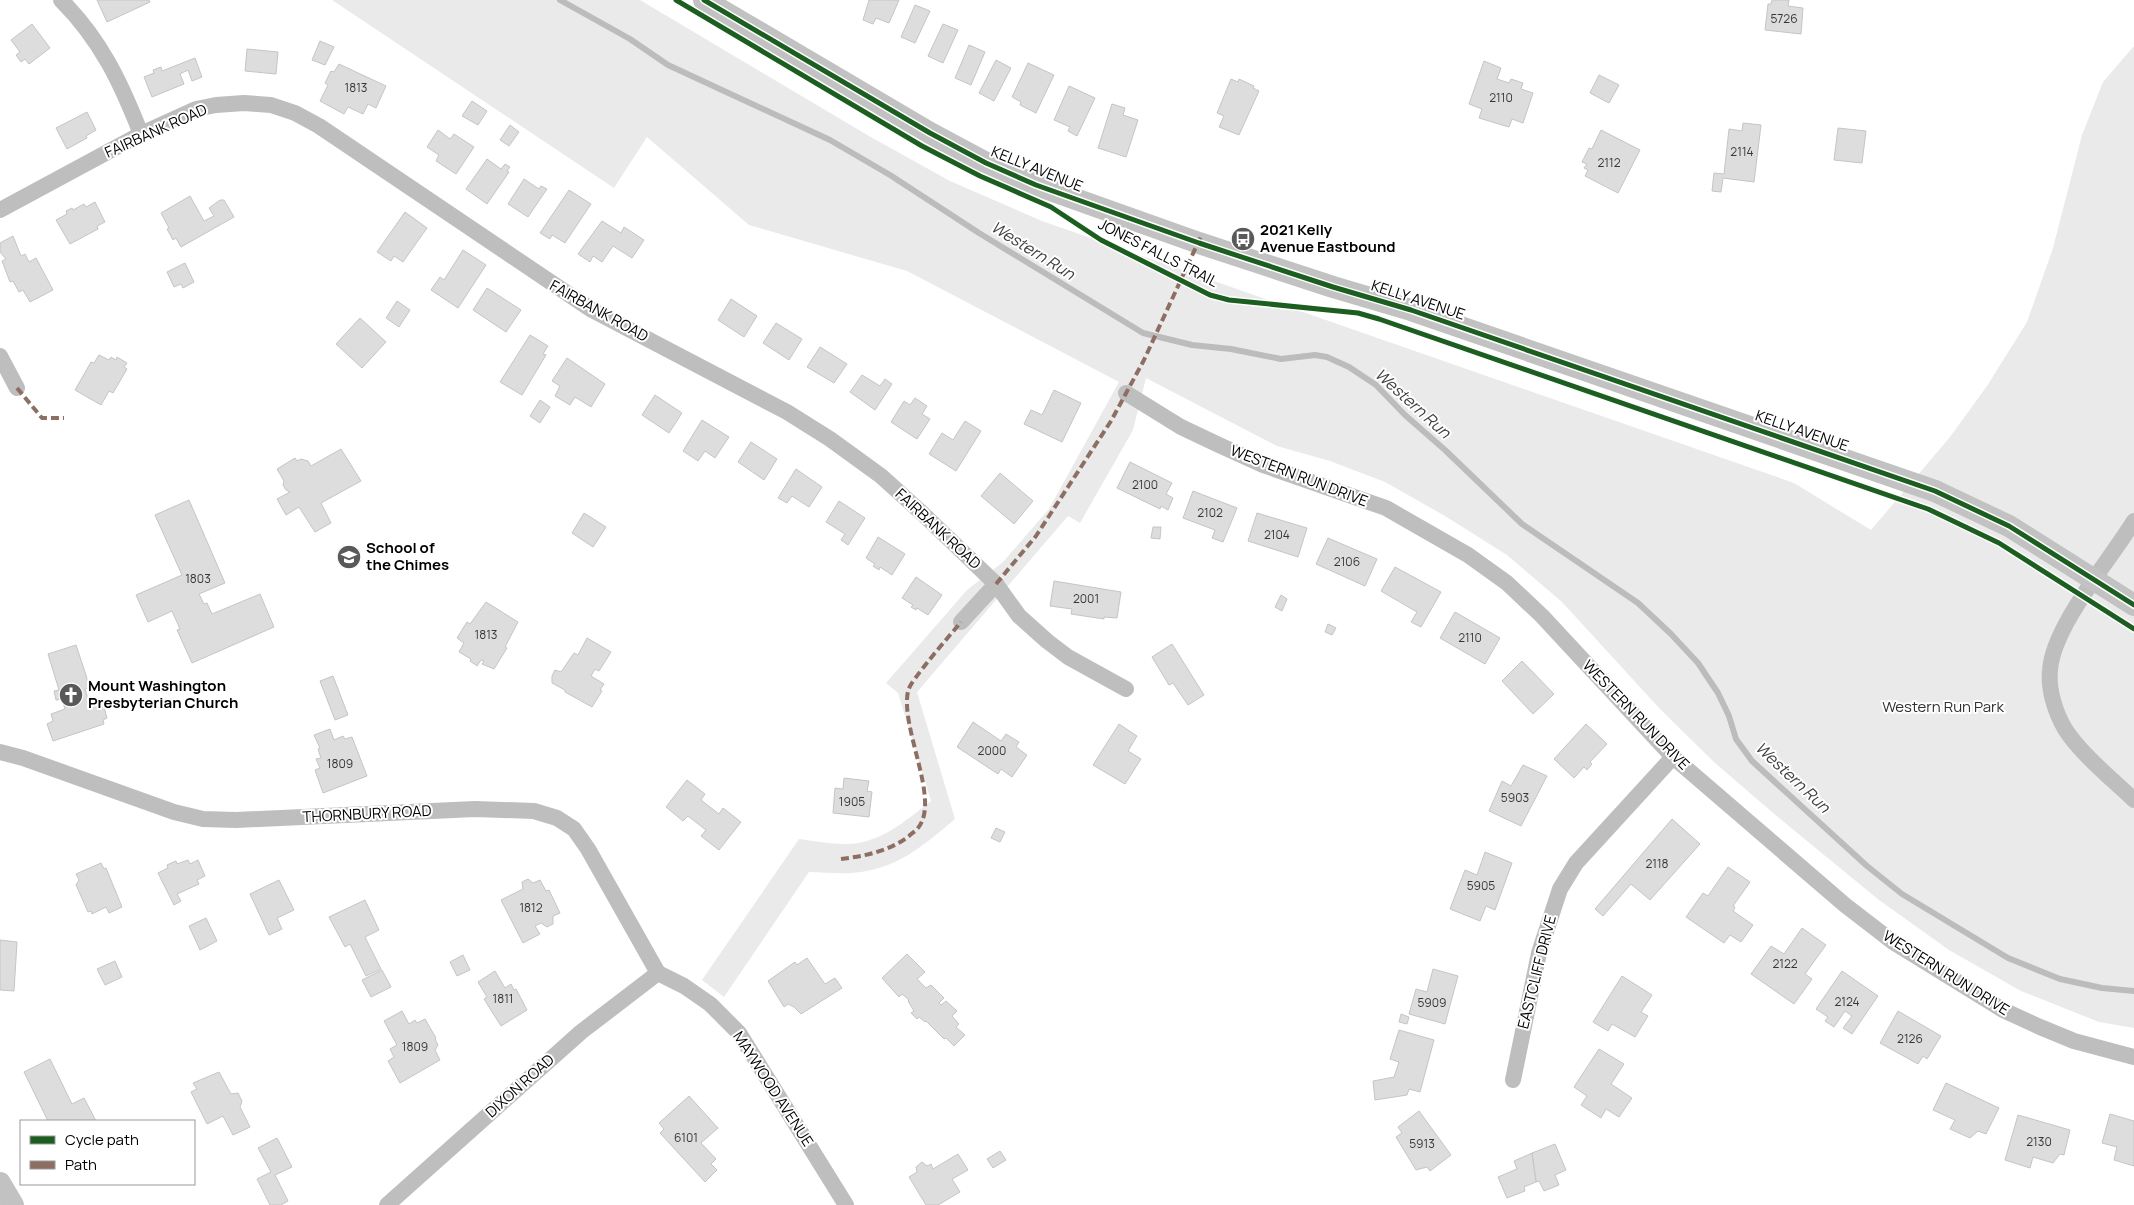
<svg xmlns="http://www.w3.org/2000/svg" width="2134" height="1205" font-family="Manrope,sans-serif">
	<style>
		.green { fill: #eaeaea }
		.lines { fill: none; stroke-linecap: round; stroke-linejoin: round }
		.stream { stroke: #bcbcbc; stroke-width: 6 }
		.building { fill: #ddd; stroke: #c5c5c5 }
		.minor { stroke: #bebebe; stroke-width: 16 }
		.secondary { stroke: #c2c2c2; stroke-width: 22 }
		.quiet { stroke: #8d6e63; stroke-width: 4; stroke-dasharray: 8 4; stroke-linecap: butt }
		.cycleway-casing { stroke: #fff; stroke-width: 8 }
		.cycleway { stroke: #1b5e20; stroke-width: 5 }
		.labels { text-anchor: middle; stroke-width: 4; stroke-linejoin: round; paint-order: stroke }
		.number-label { font-size: 12px; fill: #373737 }
		.street-label { font-size: 15px; fill: #000; stroke: #fff }
		.poi-label { font-size: 15px; font-weight: bold; fill: #000; stroke: #fff; text-anchor: start }
		.park-label { font-size: 15px; fill: #303030; stroke: #fff }
		.water-label { font-size: 16px; font-style: italic; fill: #414141; stroke: #fff }
	</style>
	<rect width="100%" height="100%" fill="#fff"/>
	<path class="green" d="M332,0h308l229,136 81,45 92,40 752,262 77,47 79,-93 37,-51 40,-64 26,-74 29,-113 21,-53 31,-36v982l-35,-6 -78,-31 -72,-41 -70,-50 -100,-82 -64,-55 -55,-54 -98,-107 -55,-47 -62,-39 -60,-34 -55,-21 -53,-15 -131,-68 -13,52 -53,93 -12,-7 -151,176 38,127c-33,28 -59,51 -104,54 -13,1 -28,-1 -42,-1l-85,125 -22,-17 97,-141c15,2 31,5 47,5 34,0 59,-23 85,-43l-33,-108 -12,-10 81,-93 36,-28 46,-53 70,-127 -212,-111 -158,-46 -102,-88 -33,51z"/>
	<g class="lines">
		<path class="stream" d="M560,0l70,39 38,26 162,75 60,35 89,58 164,100 49,12 39,4 50,10 34,-4 12,2 22,10 27,18 29,30 40,35 77,74 116,79 33,31 27,29 20,30 11,23 7,23 16,22 115,105 35,28 106,64 52,21 42,9 32,3"/>
	</g>
	<g class="building">
		<path d="M97,0h52l1,2 -43,20z"/>
		<path d="M869,0h30l-10,23 -13,-5 -3,6 -10,-4z"/>
		<path d="M1772,0h17l-1,6 15,2 -2,26 -36,-4 3,-26h3z"/>
		<path d="M915,5l15,6 -15,32 -14,-6z"/>
		<path d="M32,24l18,24 -21,16 -4,-5 -4,3 -5,-7 4,-3 -9,-12z"/>
		<path d="M943,24l15,6 -15,33 -15,-7z"/>
		<path d="M320,41l14,6 -9,18 -13,-5z"/>
		<path d="M969,45l16,7 -14,33 -16,-7z"/>
		<path d="M247,49l31,3 -2,22 -31,-3z"/>
		<path d="M195,58l7,19 -10,4 -4,-11 -8,4 4,10 -32,13 -8,-20 10,-4 -1,-3 8,-3 1,4z"/>
		<path d="M996,60l15,8 -17,33 -15,-8z"/>
		<path d="M1484,61l17,7 -4,11 12,4 2,-4 12,4 -2,6 12,4 -10,30 -11,-4 -3,8 -30,-9 3,-9 -13,-5z"/>
		<path d="M1028,63l26,12 -18,38 -16,-8 1,-3 -9,-5z"/>
		<path d="M339,64l47,22 -10,22 -8,-4 -5,10 -15,-7 -4,7 -24,-13 8,-16 -3,-2 6,-12 3,1z"/>
		<path d="M1599,75l20,10 -10,18 -19,-10z"/>
		<path d="M1231,79l7,3 1,-3 15,7 -1,2 6,3 -20,44 -20,-8 5,-11 -7,-3z"/>
		<path d="M1069,86l26,12 -18,38 -9,-5 2,-4 -16,-7z"/>
		<path d="M472,101l15,10 -9,14 -16,-9z"/>
		<path d="M1112,104l13,4 -2,7 15,5 -12,37 -28,-9z"/>
		<path d="M87,112l9,18 -10,6 1,2 -20,11 -11,-21z"/>
		<path d="M1743,123l18,2 -7,57 -31,-4 -2,14 -9,-1 2,-18 10,1 5,-45 13,2z"/>
		<path d="M510,125l9,7 -10,14 -9,-6z"/>
		<path d="M1838,128l28,3 -4,32 -28,-3z"/>
		<path d="M438,130l12,9 4,-5 20,13 -18,27 -20,-13 3,-6 -12,-8z"/>
		<path d="M1601,130l39,20 -22,43 -33,-17 3,-6 -4,-2 3,-4 -5,-2 7,-14 3,1z"/>
		<path d="M487,159l14,10 4,-5 5,3 -3,4 2,1 -22,32 -21,-15z"/>
		<path d="M524,179l15,10 2,-3 6,3 -19,28 -20,-13z"/>
		<path d="M569,190l22,14 -26,39 -13,-8 -2,4 -10,-6z"/>
		<path d="M190,196l14,25 10,-5 -5,-8 11,-8h4l10,17 -53,30 -5,-9 -3,2 -6,-11 2,-1 -8,-15z"/>
		<path d="M95,202l10,20 -8,4 1,3 -28,15 -14,-24 11,-6 -1,-3 6,-3 1,2 11,-6 2,3z"/>
		<path d="M405,212l22,16 -24,34 -9,-6 -3,5 -14,-9z"/>
		<path d="M602,221l19,12 3,-6 20,13 -12,18 -19,-12 -11,16 -9,-6 -3,6 -12,-8z"/>
		<path d="M13,236l8,20 4,-2 4,8 7,-4 17,32 -23,12 -7,-12 -4,2 -6,-11 -3,1 -8,-21 4,-2 -6,-7v-9z"/>
		<path d="M463,250l23,15 -28,43 -27,-18 9,-13 4,3z"/>
		<path d="M185,263l9,19 -11,6 -2,-4 -7,3 -7,-15z"/>
		<path d="M487,288l34,22 -15,22 -33,-22z"/>
		<path d="M731,299l26,17 -13,21 -26,-17z"/>
		<path d="M397,301l13,9 -11,17 -13,-9z"/>
		<path d="M360,318l26,24 -24,26 -26,-24z"/>
		<path d="M776,323l26,16 -13,21 -26,-17z"/>
		<path d="M530,335l18,11 -5,8 3,1 -24,40 -22,-13z"/>
		<path d="M820,347l27,17 -13,19 -27,-16z"/>
		<path d="M99,355l10,5 2,-3 5,3 1,-3 10,6 -3,4 3,2 -14,24 -4,-2 -8,14 -26,-15 16,-28 3,1z"/>
		<path d="M567,358l38,26 -14,23 -16,-10 -5,8 -15,-9 5,-10 -8,-5z"/>
		<path d="M862,375l18,11 5,-7 7,5 -17,26 -25,-18z"/>
		<path d="M1054,390l27,13 -19,39 -38,-18 7,-14 11,5z"/>
		<path d="M655,395l27,18 -13,20 -27,-18z"/>
		<path d="M915,398l12,8 -5,8 8,5 -13,20 -26,-17 13,-21 6,4z"/>
		<path d="M540,400l10,7 -10,16 -10,-7z"/>
		<path d="M702,420l27,17 -14,21 -10,-7 -7,10 -15,-10z"/>
		<path d="M965,421l16,10 -25,40 -27,-17 13,-21 11,7z"/>
		<path d="M751,442l26,17 -13,21 -26,-18z"/>
		<path d="M341,449l20,32 -40,22 10,20 -16,9 -16,-25 -13,8 -9,-16 13,-7 -4,-2 -3,-5 1,-4 -7,-12 18,-11 2,3 4,-2 7,2 3,5z"/>
		<path d="M1130,462l42,21 -6,11 7,4 -5,12 -7,-4 -1,3 -43,-21z"/>
		<path d="M796,469l26,18 -13,20 -17,-11 -5,7 -9,-5z"/>
		<path d="M1000,473l33,28 -19,23 -33,-28z"/>
		<path d="M1193,491l44,17 -14,34 -11,-4 3,-8 -32,-12z"/>
		<path d="M189,500l36,83 -26,11 5,10 3,-1 5,11 48,-20 14,33 -82,36 -15,-33 3,-1 -8,-18 -24,11 -12,-27 46,-20 -27,-60z"/>
		<path d="M839,501l26,17 -17,27 -7,-5 4,-6 -19,-12z"/>
		<path d="M584,513l22,14 -13,20 -21,-14z"/>
		<path d="M1257,513l50,15 -9,29 -50,-16z"/>
		<path d="M1153,527h8l-1,12 -9,-1z"/>
		<path d="M878,537l27,17 -13,21 -12,-8 -1,3 -6,-4 2,-2 -9,-6z"/>
		<path d="M1328,538l49,21 -12,27 -49,-22z"/>
		<path d="M1395,567l46,25 -20,35 -10,-5 6,-10 -36,-21z"/>
		<path d="M916,577l26,18 -14,20 -11,-7 -1,2 -5,-3 2,-2 -11,-7z"/>
		<path d="M1054,581l67,11 -4,26 -13,-1v2l-33,-5 1,-5 -22,-3z"/>
		<path d="M1281,595l6,4 -5,12 -7,-4z"/>
		<path d="M486,602l32,20 -13,25 2,1 -13,21 -12,-5 2,-3 -3,-1 -4,6 -7,-5 1,-2 -12,-7 5,-9 -7,-5 10,-16 3,2z"/>
		<path d="M1455,612l45,26 -15,26 -45,-26z"/>
		<path d="M1328,624l8,4 -4,7 -7,-3z"/>
		<path d="M587,638l24,14 -12,19 -4,-2 -4,7 13,8 -4,6 2,1 -10,16 -27,-15v-2l-13,-7v-7l3,-6 6,2 13,-19 4,2z"/>
		<path d="M1172,644l32,51 -16,10 -15,-22 -4,2 -17,-28z"/>
		<path d="M76,645l10,30 3,13 -4,1 4,13 6,-2 1,2 6,-2 5,18 -4,2 1,4 -51,17 -6,-17 6,-3 -2,-7 14,-5 -3,-10 -6,1 -2,-9 5,-1 -11,-36z"/>
		<path d="M1522,661l32,33 -21,20 -31,-33z"/>
		<path d="M333,676l15,39 -13,5 -15,-39z"/>
		<path d="M973,722l28,19 5,-7 13,8 -3,5 11,8 -15,22 -11,-8 -3,5 -41,-27z"/>
		<path d="M1119,724l18,12 -9,15 13,8 -16,25 -32,-19z"/>
		<path d="M1586,724l21,20 -17,18 2,2 -5,6 -3,-3 -10,11 -20,-19z"/>
		<path d="M330,729l4,11 9,-4 2,3 7,-2 15,39 -44,17 -8,-23 5,-2 -4,-9 5,-1 -3,-9 2,-1 -6,-13z"/>
		<path d="M1523,765l24,11 -26,50 -32,-15 13,-30 9,5z"/>
		<path d="M844,778l25,3 -2,10 5,1 -3,25 -36,-4 2,-25 8,1z"/>
		<path d="M687,780l18,14 -4,6 18,14 4,-6 18,14 -22,28 -18,-14 5,-6 -18,-14 -5,5 -17,-14z"/>
		<path d="M1672,819l28,25 -50,56 -19,-16 -28,32 -8,-7z"/>
		<path d="M996,828l9,4 -5,10 -9,-4z"/>
		<path d="M1485,852l27,11 -17,47 -9,-4 -6,15 -30,-12 15,-39 12,5z"/>
		<path d="M188,860l2,4 8,-4 7,16 -8,4 2,4 -22,10 4,7 -7,4 -16,-32 10,-5 -1,-3 9,-4 1,3z"/>
		<path d="M101,863l3,6 2,-1 16,39 -13,6 -3,-6 -14,7 -1,-3 -3,1 -12,-27 3,-5 -3,-6z"/>
		<path d="M1728,867l22,15 -17,24 2,1 -2,4 20,14 -12,17 -11,-7 -6,8 -38,-26 17,-24 5,3z"/>
		<path d="M528,879l5,4 7,-3 6,11 3,-1 11,23 -7,3v8l-6,3 -6,-4 -6,3 5,8 -17,9 -22,-43 22,-11 -1,-7z"/>
		<path d="M279,880l15,30 -17,8 5,11 -13,6 -19,-41z"/>
		<path d="M365,900l14,30 -14,7 16,32 -15,7 -16,-32 -5,3 -16,-30z"/>
		<path d="M206,918l11,23 -17,9 -11,-24z"/>
		<path d="M1802,928l24,17 -21,29 7,5 -18,25 -43,-30 20,-28 13,8z"/>
		<path d="M0,940l17,2 -3,49 -14,-1z"/>
		<path d="M907,954l18,18 -8,7 9,9 5,-3 13,13 -5,5 2,2 5,-4 11,10 -5,5 7,8 -3,3 9,8 -11,11 -8,-8 -2,1 -18,-18 -1,1 -6,-5 -2,2 -6,-6 3,-2 -6,-10 1,-1 -7,-6 -3,3 -17,-19z"/>
		<path d="M463,955l7,15 -13,6 -7,-14z"/>
		<path d="M807,958l18,26 10,-6 7,10 -41,26 -7,-7 -6,-3 -4,3 -16,-26 27,-19 2,3z"/>
		<path d="M115,961l7,16 -17,8 -8,-16z"/>
		<path d="M1433,969l25,7 -13,48 -36,-10 7,-25 11,3z"/>
		<path d="M382,970l9,17 -20,10 -9,-17z"/>
		<path d="M495,971l10,17 6,-4 3,6 2,-1 11,21 -26,16 -17,-27 3,-2 -9,-15z"/>
		<path d="M1842,971l36,25 -26,38 -9,-6 9,-12 -7,-5 -11,16 -9,-6 3,-4 -12,-8z"/>
		<path d="M1622,976l30,19 -11,17 7,4 -13,21 -23,-13 -4,7 -15,-9z"/>
		<path d="M402,1011l7,13 6,-4 2,3 8,-4 11,19 -1,1 3,6 -3,5 5,10 -40,23 -12,-22 6,-4 -4,-8 7,-4 -13,-24z"/>
		<path d="M1898,1011l43,25 -14,23 -4,-3 -5,8 -38,-21z"/>
		<path d="M1401,1014l8,3 -2,7 -8,-2z"/>
		<path d="M1399,1030l35,10 -14,52 -11,-3 -2,6 -32,5 -2,-19 21,-4 5,-15 -9,-3z"/>
		<path d="M1599,1049l25,15 -13,20 21,14 -13,19 -13,-8 -5,9 -20,-13 6,-9 -13,-9z"/>
		<path d="M50,1059l22,45 12,-6 12,23h-48l-24,-49z"/>
		<path d="M219,1072l12,22 7,-1 4,8 -2,6 10,20 -17,8 -10,-19 -16,8 -16,-32 6,-3 -4,-6z"/>
		<path d="M1946,1083l53,25 -13,26 -8,-3 -8,7 -20,-9 5,-9 -22,-10z"/>
		<path d="M689,1096l29,32 -17,15 15,16 -5,5 6,6 -12,12 -45,-49 4,-4 -5,-6z"/>
		<path d="M1419,1111l32,44 -21,16 -3,-4 -11,3 -20,-33 6,-4 -4,-6z"/>
		<path d="M2110,1114l24,7v45l-20,-6 3,-13 -15,-4z"/>
		<path d="M2018,1115l52,15 -6,25 -4,-1 -7,9 -20,-6 -3,11 -25,-8z"/>
		<path d="M277,1138l15,29 -17,8 13,26 -7,4h-11l-13,-26 14,-7 -13,-24z"/>
		<path d="M1555,1144l11,26 -11,5 4,10 -15,6 -5,-10 -3,1 -4,-29z"/>
		<path d="M1000,1151l6,9 -13,8 -6,-9z"/>
		<path d="M1532,1153l4,29 -12,5 1,4 -18,7 -9,-21 19,-8 -3,-8z"/>
		<path d="M958,1154l10,16 -16,9 8,13 -22,13h-12l-17,-28 8,-5 -1,-5 6,-5 5,4 4,-2 2,5z"/>
	</g>
	<g class="lines">
		<g class="minor">
			<path d="M61,0c40,40 60,83 80,134"/>
			<path d="M0,210l141,-76 55,-25 20,-4 28,-2 27,2 24,8 24,13 273,184 195,102 43,27 51,37 42,38 73,70 23,32 28,25 21,16 58,32"/>
			<path d="M0,356l17,32"/>
			<path d="M1126,393l55,34 38,18 44,20 123,43 82,47 39,28 35,33 131,141 172,148 48,37 110,68 37,17 34,14 60,16"/>
			<path d="M2134,521c-24,39 -81,105 -84,149 -2,19 5,42 15,59 15,24 48,51 69,71"/>
			<path d="M961,622l35,-38"/>
			<path d="M0,752l23,6 151,54 29,7 33,1 239,-11 59,2 23,7 17,11 14,20 70,124"/>
			<path d="M658,973l26,13 26,18 29,29 107,172"/>
			<path d="M1513,1080l26,-127 21,-64 16,-26 97,-106"/>
			<path d="M387,1205l194,-173 77,-59"/>
		</g>
		<g class="secondary">
			<path d="M704,0l226,133 56,30 50,22 163,58 134,44 78,23 524,181 74,35 125,79"/>
			<path d="M0,1183l13,22"/>
		</g>
		<g class="quiet">
			<path d="M17,388l25,30h22"/>
			<path d="M996,584l40,-48 75,-115 33,-61 58,-126"/>
			<path d="M841,859c24,-3 49,-8 68,-23 3,-3 7,-5 9,-8 23,-28 -18,-99 -10,-137 1,-9 44,-58 53,-69"/>
		</g>
		<g class="cycleway-casing">
			<g id="cycleway">
				<path d="M676,0l246,146 58,30 71,31 50,33 109,55 19,5 129,13 21,6 549,190 71,34 135,86"/>
				<path d="M704,0l226,133 56,30 50,22 163,58 134,44 78,23 524,181 74,35 125,79"/>
			</g>
		</g>
		<use href="#cycleway" class="cycleway"/>
	</g>
	<defs>
		<g id="bus-disc" transform="scale(1.25)"><circle r="9.5" fill="#595959" stroke="#fff"/><path d="M-5-6H5V4H4V6H2V4H-2V6H-4V4H-5ZM-3.5-4V0h7V-4ZM-3.5 1.2v1.5H-2V1.2ZM2 1.2v1.5H3.5V1.2Z" fill="#fff"/></g>
		<g id="school-disc" transform="scale(1.25)"><circle r="9.5" fill="#595959" stroke="#fff"/><path d="M0-5L7-2L0 1L-7-2ZM-4 1L0 2.5L4 1V4Q0 6-4 4Z" fill="#fff"/></g>
		<g id="church-disc" transform="scale(1.25)"><circle r="9.5" fill="#595959" stroke="#fff"/><path d="M-1.2-6h2.4v3.5h3.3v2.4h-3.3V6h-2.4V-.1h-3.3v-2.4h3.3Z" fill="#fff"/></g>
	</defs>
	<g fill-rule="evenodd">
		<use href="#bus-disc" x="1243" y="239"/>
		<use href="#school-disc" x="349" y="557"/>
		<use href="#church-disc" x="71" y="695"/>
	</g>
	<g class="labels">
		<g class="number-label">
			<text x="1784" y="23">5726</text>
			<text x="356" y="92">1813</text>
			<text x="1501" y="102">2110</text>
			<text x="1742" y="156">2114</text>
			<text x="1609" y="167">2112</text>
			<text x="1145" y="489">2100</text>
			<text x="1210" y="517">2102</text>
			<text x="1277" y="539">2104</text>
			<text x="1347" y="566">2106</text>
			<text x="198" y="583">1803</text>
			<text x="1086" y="603">2001</text>
			<text x="486" y="639">1813</text>
			<text x="1470" y="642">2110</text>
			<text x="992" y="755">2000</text>
			<text x="340" y="768">1809</text>
			<text x="1515" y="802">5903</text>
			<text x="852" y="806">1905</text>
			<text x="1657" y="868">2118</text>
			<text x="1481" y="890">5905</text>
			<text x="531" y="912">1812</text>
			<text x="1785" y="968">2122</text>
			<text x="503" y="1003">1811</text>
			<text x="1847" y="1006">2124</text>
			<text x="1432" y="1007">5909</text>
			<text x="1910" y="1043">2126</text>
			<text x="415" y="1051">1809</text>
			<text x="686" y="1142">6101</text>
			<text x="2039" y="1146">2130</text>
			<text x="1422" y="1148">5913</text>
		</g>
		<g class="street-label">
			<text transform="translate(156 131) rotate(-24)" y="5">FAIRBANK ROAD</text>
			<text transform="translate(1037 169) rotate(22)" y="5">KELLY AVENUE</text>
			<text transform="translate(1158 253) rotate(27)" y="5">JONES FALLS TRAIL</text>
			<text transform="translate(1418 300) rotate(18)" y="5">KELLY AVENUE</text>
			<text transform="translate(599 311) rotate(29)" y="5">FAIRBANK ROAD</text>
			<text transform="translate(1802 431) rotate(19)" y="5">KELLY AVENUE</text>
			<text transform="translate(1299 476) rotate(21)" y="5">WESTERN RUN DRIVE</text>
			<text transform="translate(938 529) rotate(43)" y="5">FAIRBANK ROAD</text>
			<text transform="translate(1636 715) rotate(46)" y="5">WESTERN RUN DRIVE</text>
			<text transform="translate(367 814) rotate(-3)" y="5">THORNBURY ROAD</text>
			<text transform="translate(1537 972) rotate(-76)" y="5">EASTCLIFF DRIVE</text>
			<text transform="translate(1946 973) rotate(32)" y="5">WESTERN RUN DRIVE</text>
			<text transform="translate(520 1086) rotate(-42)" y="5">DIXON ROAD</text>
			<text transform="translate(773 1089) rotate(57)" y="5">MAYWOOD AVENUE</text>
		</g>
		<g class="poi-label">
			<text x="1260" y="235">2021 Kelly<tspan x="1260" dy="17">Avenue Eastbound</tspan></text>
			<text x="366" y="553">School of<tspan x="366" dy="17">the Chimes</tspan></text>
			<text x="88" y="691">Mount Washington<tspan x="88" dy="17">Presbyterian Church</tspan></text>
		</g>
		<g class="park-label">
			<text x="1943" y="712">Western Run Park</text>
		</g>
		<g class="water-label">
			<text transform="translate(1033 250) rotate(32)" y="6">Western Run</text>
			<text transform="translate(1413 403) rotate(42)" y="6">Western Run</text>
			<text transform="translate(1793 777) rotate(43)" y="6">Western Run</text>
		</g>
	</g>
	<rect x="20" y="1120" width="175" height="65" fill="#ffffff" stroke="#999999"/>
	<rect x="30" y="1136" width="25" height="8" fill="#1b5e20" stroke="#999999"/>
	<text x="65" y="1145" font-size="15" fill="#000000">Cycle path</text>
	<rect x="30" y="1161" width="25" height="8" fill="#8d6e63" stroke="#999999"/>
	<text x="65" y="1170" font-size="15" fill="#000000">Path</text>
</svg>
